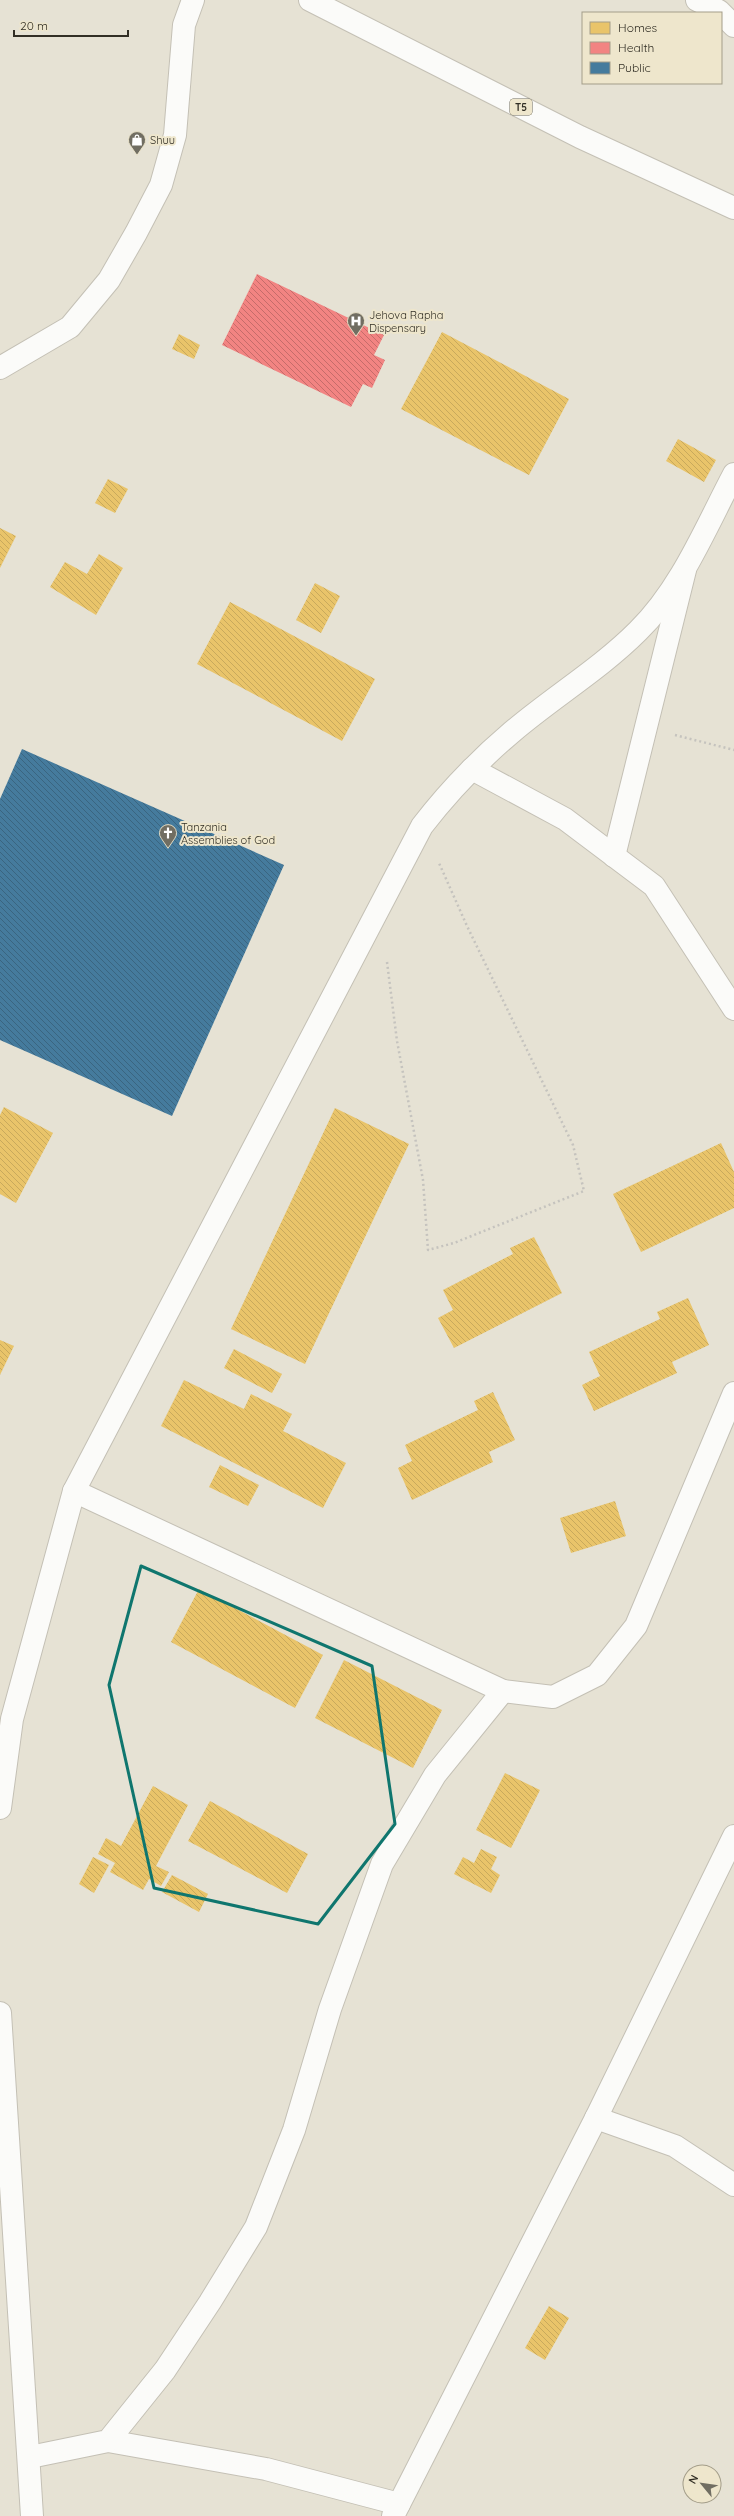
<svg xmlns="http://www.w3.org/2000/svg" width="734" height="2516" font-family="Quicksand,sans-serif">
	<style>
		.homes { fill: url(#homes-back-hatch) }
		.health { fill: url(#health-back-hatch) }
		.public { fill: url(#public-back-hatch) }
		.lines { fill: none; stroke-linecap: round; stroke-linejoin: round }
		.service-casing { stroke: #c4c0b5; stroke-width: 24 }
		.minor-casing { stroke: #c4c0b5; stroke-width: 24 }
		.trunk-casing { stroke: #c4c0b5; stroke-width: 24 }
		.path { stroke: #c5c3be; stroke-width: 2.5; stroke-dasharray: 2 3; stroke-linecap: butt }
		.service { stroke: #fbfbf9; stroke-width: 22 }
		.minor { stroke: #fbfbf9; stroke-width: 22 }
		.trunk { stroke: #fbfbf9; stroke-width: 22 }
		.marked { fill: none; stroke: #0f766e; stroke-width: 3; stroke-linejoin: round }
		.labels { text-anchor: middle; stroke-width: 4; stroke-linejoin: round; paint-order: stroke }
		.shield { fill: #eee6cc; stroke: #6a6657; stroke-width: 1 }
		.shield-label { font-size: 10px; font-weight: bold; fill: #322f25 }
		.poi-label { font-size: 11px; fill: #322f25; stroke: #eee6cc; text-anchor: start }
	</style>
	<defs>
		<pattern id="homes-back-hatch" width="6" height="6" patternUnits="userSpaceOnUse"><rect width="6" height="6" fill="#e9c46a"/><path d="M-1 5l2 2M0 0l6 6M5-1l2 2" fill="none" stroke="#c8a95c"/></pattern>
		<pattern id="health-back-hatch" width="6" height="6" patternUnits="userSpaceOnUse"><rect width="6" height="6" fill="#f28482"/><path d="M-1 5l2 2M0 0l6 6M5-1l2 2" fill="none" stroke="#c56c6a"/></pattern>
		<pattern id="public-back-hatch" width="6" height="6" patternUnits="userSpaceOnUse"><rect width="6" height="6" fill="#457b9d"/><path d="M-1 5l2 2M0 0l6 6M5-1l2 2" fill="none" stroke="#3a6580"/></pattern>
	</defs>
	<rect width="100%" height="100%" fill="#e6e2d4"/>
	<g class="homes">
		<path d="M442,332l127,67 -40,76 -128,-66z"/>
		<path d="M179,334l21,11 -6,14 -22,-10z"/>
		<path d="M678,439l38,21 -12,22 -38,-21z"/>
		<path d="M108,479l20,10 -13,24 -20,-10z"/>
		<path d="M0,528l16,8 -16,32z"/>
		<path d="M99,554l24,14 -27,47 -46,-28 15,-25 22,12z"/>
		<path d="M315,583l25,13 -19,37 -25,-13z"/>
		<path d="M230,602l145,77 -33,62 -145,-77z"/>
		<path d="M4,1107l49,26 -37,70 -16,-9v-79z"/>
		<path d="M335,1108l74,36 -104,220 -74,-35z"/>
		<path d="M721,1143l13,29v36l-93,44 -28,-58z"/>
		<path d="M534,1237l28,56 -108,55 -16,-30 15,-8 -10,-20 70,-36 -3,-6z"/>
		<path d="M688,1298l21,47 -37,17 5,11 -83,38 -12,-26 18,-9 -11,-24 71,-33 -3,-7z"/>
		<path d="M0,1340l14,6 -14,29z"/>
		<path d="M234,1349l48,25 -10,19 -48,-25z"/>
		<path d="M184,1380l60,29 7,-15 41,20 -9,17 63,32 -23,45 -162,-82z"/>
		<path d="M493,1392l22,48 -26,12 4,10 -81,38 -14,-32 14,-7 -7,-16 73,-35 -4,-9z"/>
		<path d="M220,1465l39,20 -11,21 -39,-19z"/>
		<path d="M615,1501l11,35 -55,17 -11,-35z"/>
		<path d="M199,1589l124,66 -28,53 -124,-66z"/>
		<path d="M344,1660l98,50 -29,58 -98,-50z"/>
		<path d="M505,1773l35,17 -29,58 -35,-18z"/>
		<path d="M153,1786l35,19 -32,61 13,6 -8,14 -12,-7 -6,11 -33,-18 5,-9 -17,-9 8,-16 15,8z"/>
		<path d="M210,1801l98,53 -21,39 -99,-52z"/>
		<path d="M481,1849l16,8 -6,12 9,6 -9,18 -37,-19 9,-17 11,6z"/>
		<path d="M93,1857l16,8 -15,28 -15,-9z"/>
		<path d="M172,1875l36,19 -9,18 -37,-20z"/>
		<path d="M549,2306l20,12 -24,42 -20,-12z"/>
	</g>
	<path class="health" d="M257,274l127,61 -10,20 11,5 -13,28 -9,-4 -12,23 -129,-62z"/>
	<path class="public" d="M22,749l262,116 -112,251 -172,-76v-241z"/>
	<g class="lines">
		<g class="service-casing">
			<g id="service">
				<path d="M472,769l93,50 89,67 80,123"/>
				<path d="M614,856l71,-286"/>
				<path d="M74,1491l429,200 50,6 44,-22 39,-49 98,-233"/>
			</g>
		</g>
		<g class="minor-casing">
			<g id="minor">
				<path d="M697,0l22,11 15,15"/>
				<path d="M0,368l70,-41 39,-47 27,-47 25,-48 14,-50 9,-110 9,-25"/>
				<path d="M0,1808l12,-89 62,-228 348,-665c27,-35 57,-66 90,-94 41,-35 88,-63 126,-101 43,-42 68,-104 96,-157"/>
				<path d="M0,2013l32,503"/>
				<path d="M596,2118l79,28 59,39"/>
				<path d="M108,2441l158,28 133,35"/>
				<path d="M30,2457l78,-16 57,-71 45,-68 46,-75 38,-97 36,-121 52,-145 53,-89 68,-84"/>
				<path d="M393,2516l203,-398 138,-282"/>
			</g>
		</g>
		<g class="trunk-casing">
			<path id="trunk" d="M310,0l270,137 154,71"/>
		</g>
		<g class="path">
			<path d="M675,735l59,15"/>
			<path d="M387,962l10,79 26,139 5,70 26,-7 130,-52 -11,-46 -106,-219 -28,-63"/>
		</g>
		<use href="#service" class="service"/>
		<use href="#minor" class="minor"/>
		<use href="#trunk" class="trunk"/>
	</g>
	<path class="marked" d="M141,1566l231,100 23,158 -77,100 -164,-36 -45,-203z"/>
	<defs>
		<g id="shop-pin" transform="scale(0.9)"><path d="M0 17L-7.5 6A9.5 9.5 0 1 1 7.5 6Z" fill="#716e62" stroke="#eee6cc"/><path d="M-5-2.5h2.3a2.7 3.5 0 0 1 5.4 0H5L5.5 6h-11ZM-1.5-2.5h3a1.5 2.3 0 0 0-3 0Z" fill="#fff"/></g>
		<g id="hospital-pin" transform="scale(0.9)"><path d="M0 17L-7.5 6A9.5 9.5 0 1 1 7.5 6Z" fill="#716e62" stroke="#eee6cc"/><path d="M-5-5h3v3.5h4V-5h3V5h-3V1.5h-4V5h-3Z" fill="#fff"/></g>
		<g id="church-pin" transform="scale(0.9)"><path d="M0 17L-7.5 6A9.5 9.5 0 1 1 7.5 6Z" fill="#716e62" stroke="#eee6cc"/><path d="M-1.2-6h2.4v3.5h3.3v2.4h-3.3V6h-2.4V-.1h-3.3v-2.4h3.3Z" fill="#fff"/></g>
	</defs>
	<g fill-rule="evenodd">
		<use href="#shop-pin" x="137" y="140"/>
		<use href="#hospital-pin" x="356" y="321"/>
		<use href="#church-pin" x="168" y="833"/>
	</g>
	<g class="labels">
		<rect class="shield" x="510" y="99" width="22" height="16" rx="3"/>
		<g class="shield-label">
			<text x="521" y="111">T5</text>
		</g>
		<g class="poi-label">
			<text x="150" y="144">Shuu</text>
			<text x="369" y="319">Jehova Rapha<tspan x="369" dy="13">Dispensary</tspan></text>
			<text x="181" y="831">Tanzania<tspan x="181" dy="13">Assemblies of God</tspan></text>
		</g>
	</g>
	<rect x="582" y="12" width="140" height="72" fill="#eee6cc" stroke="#a39d89"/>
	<rect x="590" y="22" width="20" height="12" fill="#e9c46a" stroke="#a39d89"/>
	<text x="618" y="32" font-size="12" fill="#322f25">Homes</text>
	<rect x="590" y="42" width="20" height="12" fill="#f28482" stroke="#a39d89"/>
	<text x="618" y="52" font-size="12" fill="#322f25">Health</text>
	<rect x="590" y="62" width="20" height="12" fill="#457b9d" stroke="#a39d89"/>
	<text x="618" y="72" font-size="12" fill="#322f25">Public</text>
	<g transform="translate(702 2484) rotate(299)"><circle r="19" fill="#eee6cc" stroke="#a39d89"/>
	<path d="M0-3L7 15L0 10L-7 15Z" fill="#716e62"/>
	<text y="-6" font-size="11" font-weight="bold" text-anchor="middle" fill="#322f25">N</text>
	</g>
	<path d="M14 30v6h114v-6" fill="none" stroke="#322f25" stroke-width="2"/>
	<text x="20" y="30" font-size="12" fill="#322f25" stroke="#eee6cc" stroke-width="3" paint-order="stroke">20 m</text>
</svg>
